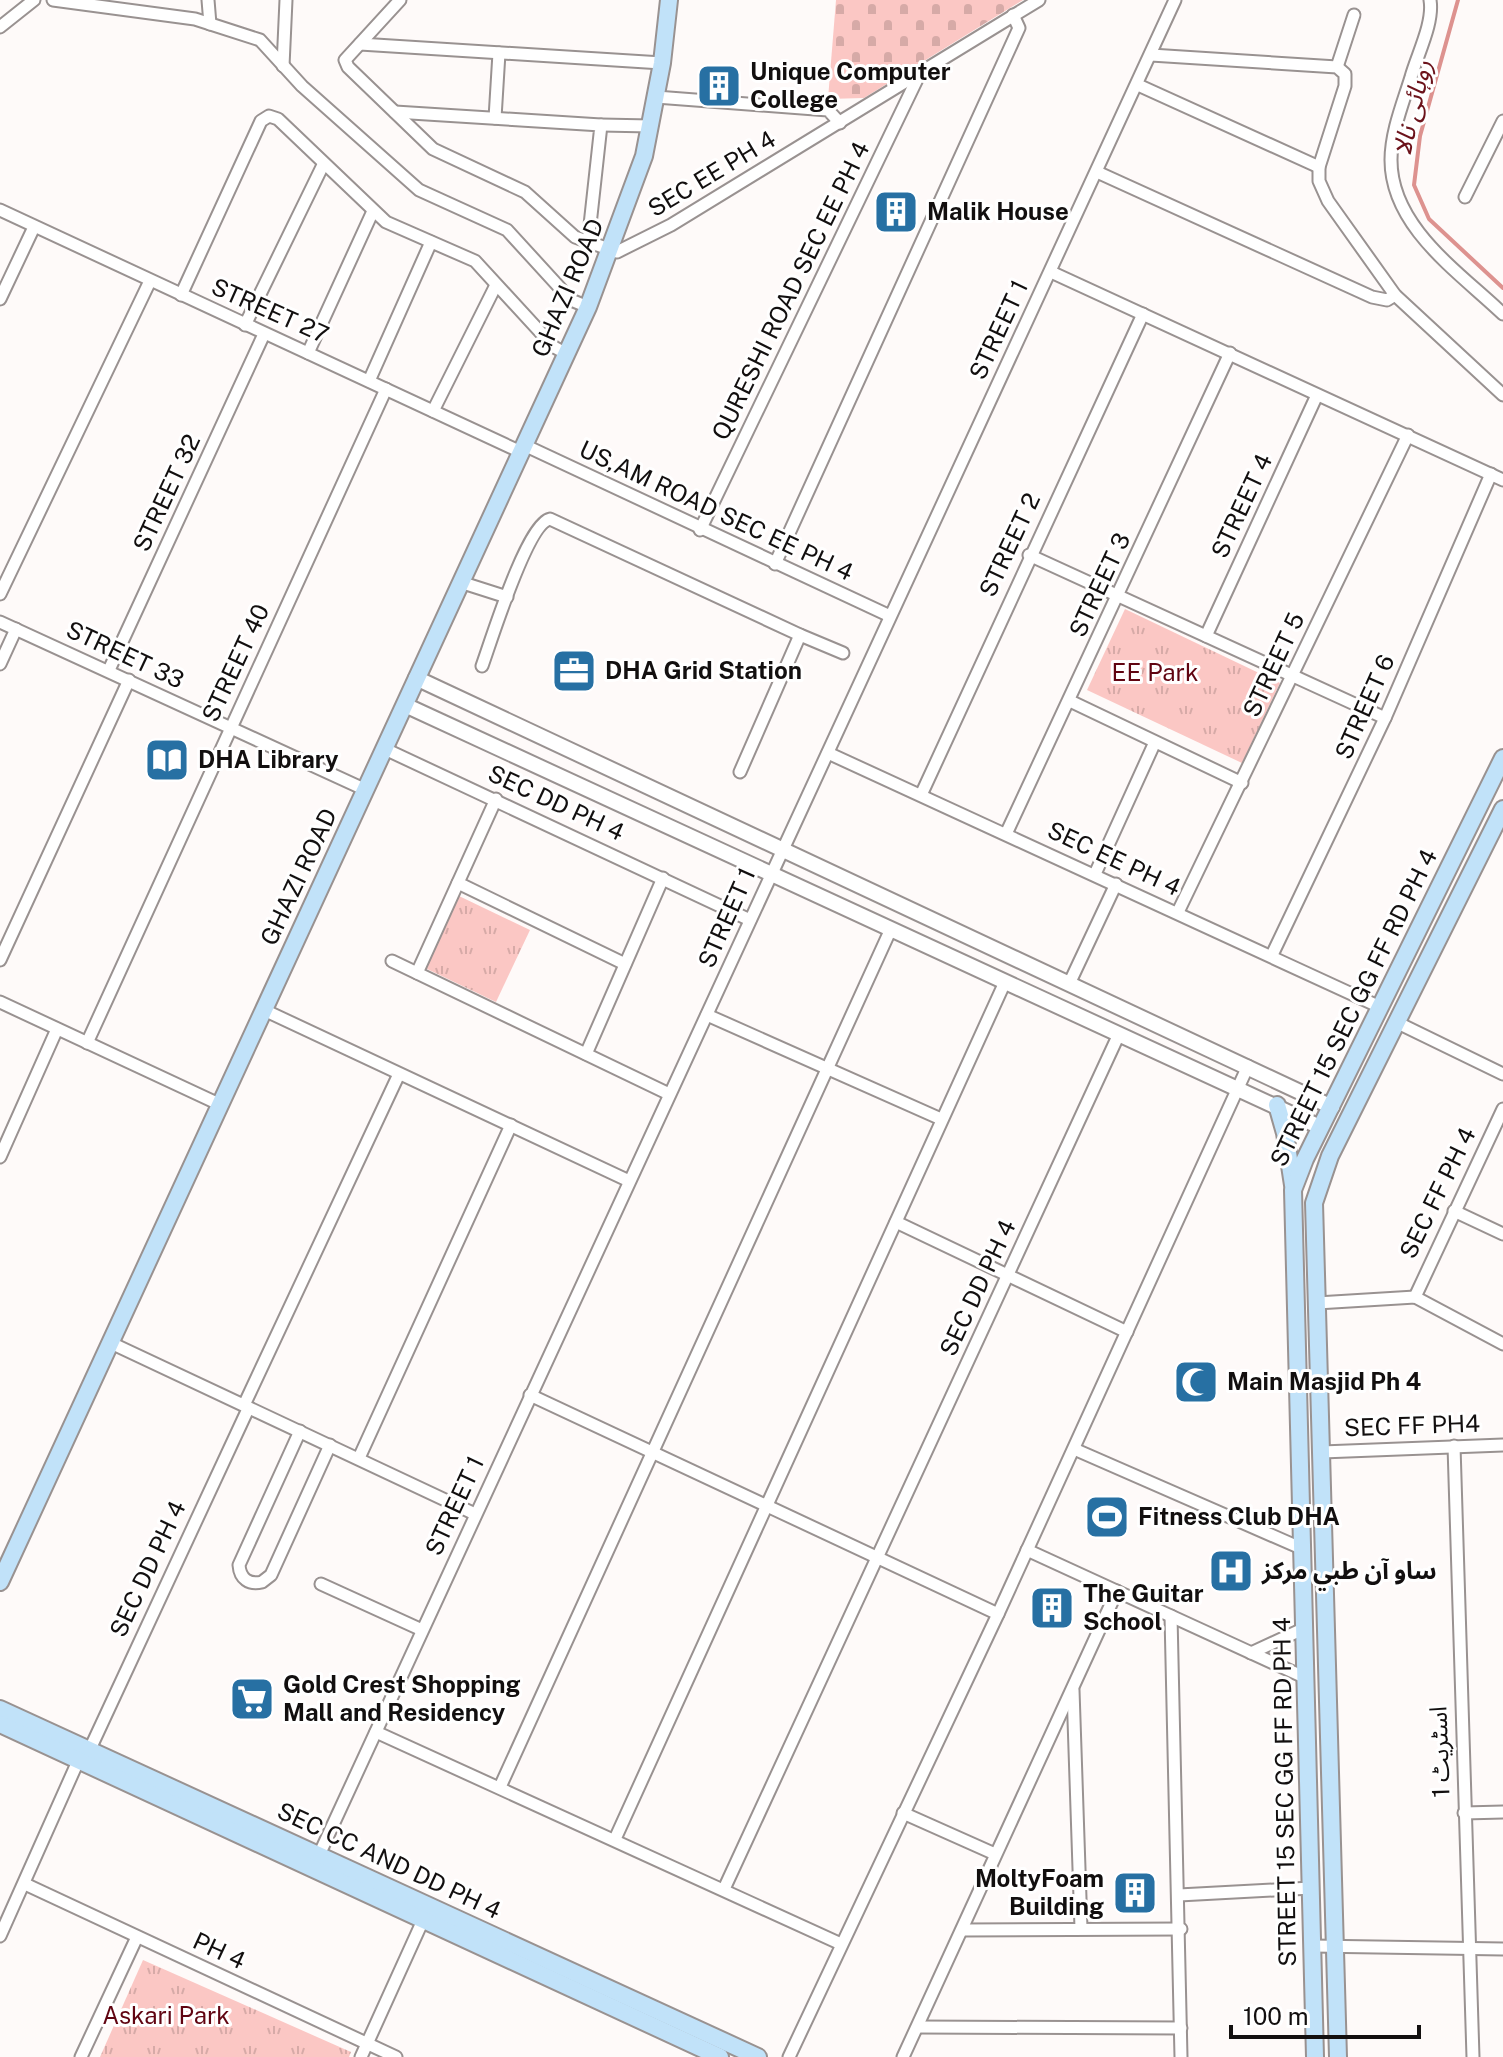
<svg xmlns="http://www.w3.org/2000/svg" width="1503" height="2057" font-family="'Public Sans','Noto Sans Arabic',sans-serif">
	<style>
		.grass { fill: url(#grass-tufts) }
		.cemetery { fill: url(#cemetery-stones) }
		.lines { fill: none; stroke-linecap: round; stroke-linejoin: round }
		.stream { stroke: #dd928f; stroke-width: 4 }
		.minor-casing { stroke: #999291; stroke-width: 15 }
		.tertiary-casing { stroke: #999291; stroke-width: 18 }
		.secondary-casing { stroke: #999291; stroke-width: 20 }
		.minor { stroke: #fff; stroke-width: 11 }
		.tertiary { stroke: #fff; stroke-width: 14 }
		.secondary { stroke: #c1e2f9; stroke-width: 16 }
		.labels { text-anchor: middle; stroke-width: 6; stroke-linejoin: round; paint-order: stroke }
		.poi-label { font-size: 24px; font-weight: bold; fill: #120f0f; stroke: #fff; text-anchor: start }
		.street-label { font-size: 24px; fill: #120f0f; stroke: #fff }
		.park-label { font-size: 24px; fill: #600411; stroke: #fff }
		.water-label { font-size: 26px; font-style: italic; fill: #6c131b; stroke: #fff }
	</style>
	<defs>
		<pattern id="grass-tufts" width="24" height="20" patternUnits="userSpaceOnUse" patternTransform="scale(2)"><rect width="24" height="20" fill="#fbc7c4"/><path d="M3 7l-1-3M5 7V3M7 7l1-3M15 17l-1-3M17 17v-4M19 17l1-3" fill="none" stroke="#d6aaa7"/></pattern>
		<pattern id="cemetery-stones" width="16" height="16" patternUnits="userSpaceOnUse" patternTransform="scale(2)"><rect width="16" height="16" fill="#fbc7c4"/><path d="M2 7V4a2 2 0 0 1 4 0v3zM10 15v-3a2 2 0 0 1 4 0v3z" fill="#d6aaa7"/></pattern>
	</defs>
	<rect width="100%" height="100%" fill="#fefaf9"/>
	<g class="grass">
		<path d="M1125,609l155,74 -38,80 -155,-73z"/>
		<path d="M459,896l71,34 -34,72 -71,-34z"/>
		<path d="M143,1960l208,92 -2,5h-249z"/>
	</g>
	<path class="cemetery" d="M836,0h187l-159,98 -36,1z"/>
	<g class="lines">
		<path class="stream" d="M1458,0l-38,136 -6,49 15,34 74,69"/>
		<g class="minor-casing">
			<g id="minor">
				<path d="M53,0l142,19 65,21 42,46 117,104 88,40 64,70 17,7"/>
				<path d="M208,0l2,24"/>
				<path d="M400,0l-55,60 3,7 85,82 92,43 50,45 42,15 54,-27 368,-225"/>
				<path d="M1430,0c4,23 -13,55 -19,77 -8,26 -20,55 -20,83 0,67 68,112 112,154"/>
				<path d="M0,27l34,-27"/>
				<path d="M360,44l302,19"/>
				<path d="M1151,55l186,12 8,7v12l-26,81v14l9,20 67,94 108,100"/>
				<path d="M283,66l3,-66"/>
				<path d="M1337,67l17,-52"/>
				<path d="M1138,85l181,82"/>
				<path d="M656,97l172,13 12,13"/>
				<path d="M395,112l206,13 -13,118"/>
				<path d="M495,118l4,-65"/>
				<path d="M601,125l50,1"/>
				<path d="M1097,172l275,125 15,3 8,-5"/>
				<path d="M1465,197l38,-76"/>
				<path d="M0,210l521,242"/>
				<path d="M1051,272l452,208"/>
				<path d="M181,295l80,-174 8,-5 9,3 108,103 89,39 79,86 13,7"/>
				<path d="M0,299l34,-72"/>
				<path d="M245,325l78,-160"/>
				<path d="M308,353l65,-142"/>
				<path d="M369,381l62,-139"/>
				<path d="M433,411l63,-126"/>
				<path d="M524,445l366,171"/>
				<path d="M700,530l220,-457"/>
				<path d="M1029,555l356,163"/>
				<path d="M775,564l244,-536 -6,-13"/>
				<path d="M460,582l47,15"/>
				<path d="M0,594l150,-313"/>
				<path d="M0,622l366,168"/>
				<path d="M800,635l43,18"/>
				<path d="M1206,636l111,-241"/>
				<path d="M0,664l16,-35"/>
				<path d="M482,666c9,-25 45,-142 68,-147l250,116 -60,137"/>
				<path d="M109,670l155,-336"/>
				<path d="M1070,701l172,82"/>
				<path d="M385,749l365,171"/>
				<path d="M828,753l552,254"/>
				<path d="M921,795l222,-481"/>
				<path d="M1006,834l224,-481"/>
				<path d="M1095,874l60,-132"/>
				<path d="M458,883l167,81"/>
				<path d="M1178,912l230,-477"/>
				<path d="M1272,955l113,-237 106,-244"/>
				<path d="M0,960l129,-280"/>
				<path d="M392,961l275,132"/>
				<path d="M417,973l79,-174"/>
				<path d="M1069,984l47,-100"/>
				<path d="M0,1002l221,103"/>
				<path d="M264,1010l363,170"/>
				<path d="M707,1015l234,104"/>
				<path d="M1398,1023l105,51"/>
				<path d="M87,1043l299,-654"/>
				<path d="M586,1054l77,-176"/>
				<path d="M0,1157l57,-128"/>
				<path d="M1454,1211l49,23"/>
				<path d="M896,1222l231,110"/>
				<path d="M1415,1297l88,-188"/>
				<path d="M1317,1303l98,-6 88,47"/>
				<path d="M111,1343l364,171"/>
				<path d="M530,1395l468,219"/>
				<path d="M245,1403l154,-329"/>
				<path d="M300,1431l-61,134c1,14 10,20 23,17l9,-7 59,-130"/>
				<path d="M1454,1446l19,611"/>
				<path d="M1074,1449l229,100"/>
				<path d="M1322,1452l181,-7"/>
				<path d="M359,1458l152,-333"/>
				<path d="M1027,1550l279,128"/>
				<path d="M321,1584l101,46"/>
				<path d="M1171,1616l10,441"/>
				<path d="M1251,1653l54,-25"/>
				<path d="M1073,1690l8,238"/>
				<path d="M376,1732l465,212"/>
				<path d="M90,1749l158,-340"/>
				<path d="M500,1787l390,-856"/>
				<path d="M903,1813l92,41"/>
				<path d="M1464,1813l39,-1"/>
				<path d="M615,1839l390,-857"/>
				<path d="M319,1855l856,-1855"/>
				<path d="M25,1884l371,173"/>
				<path d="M724,1889l395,-855"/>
				<path d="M1179,1895l132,-7"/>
				<path d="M963,1930l218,-1"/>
				<path d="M0,1936l79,-177"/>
				<path d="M1313,1946l190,3"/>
				<path d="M918,2027l263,1"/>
				<path d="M81,2057l56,-120"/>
				<path d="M361,2057l63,-139"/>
				<path d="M789,2057l209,-443 250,-548"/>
				<path d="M903,2057l214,-466"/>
			</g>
		</g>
		<g class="tertiary-casing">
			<g id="tertiary">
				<path d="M416,678l916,429"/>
				<path d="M405,705l915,422"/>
			</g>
		</g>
		<g class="secondary-casing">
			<g id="secondary">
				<path d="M1277,1105l8,28 8,52"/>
				<path d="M0,1582l588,-1275 56,-151 18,-93 7,-63"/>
				<path d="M0,1709l758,348"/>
				<path d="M0,1724l720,333"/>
				<path d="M1315,2057l-22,-867 12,-31 198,-401"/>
				<path d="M1338,2057l-24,-854 16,-47 173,-347"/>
			</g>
		</g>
		<use href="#minor" class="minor"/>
		<use href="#tertiary" class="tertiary"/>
		<use href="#secondary" class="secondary"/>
	</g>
	<defs>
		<g id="building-square" transform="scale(2.3)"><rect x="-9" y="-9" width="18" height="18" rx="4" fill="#2770a3" stroke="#fff"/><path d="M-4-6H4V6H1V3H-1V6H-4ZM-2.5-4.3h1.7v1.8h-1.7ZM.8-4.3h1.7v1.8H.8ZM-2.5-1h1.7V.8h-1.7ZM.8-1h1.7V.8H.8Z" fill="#fff"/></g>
		<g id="office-square" transform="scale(2.3)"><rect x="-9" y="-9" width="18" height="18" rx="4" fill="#2770a3" stroke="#fff"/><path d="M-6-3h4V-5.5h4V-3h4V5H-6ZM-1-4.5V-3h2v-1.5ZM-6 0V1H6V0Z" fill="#fff"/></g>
		<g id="library-square" transform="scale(2.3)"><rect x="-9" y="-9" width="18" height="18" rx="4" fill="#2770a3" stroke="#fff"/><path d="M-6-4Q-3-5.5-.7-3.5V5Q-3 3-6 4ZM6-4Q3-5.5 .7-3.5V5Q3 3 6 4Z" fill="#fff"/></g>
		<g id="mosque-square" transform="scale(2.3)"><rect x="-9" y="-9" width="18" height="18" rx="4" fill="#2770a3" stroke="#fff"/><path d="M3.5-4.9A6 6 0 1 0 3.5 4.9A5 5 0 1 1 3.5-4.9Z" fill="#fff"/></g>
		<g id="stadium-square" transform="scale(2.3)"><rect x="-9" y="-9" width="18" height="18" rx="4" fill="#2770a3" stroke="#fff"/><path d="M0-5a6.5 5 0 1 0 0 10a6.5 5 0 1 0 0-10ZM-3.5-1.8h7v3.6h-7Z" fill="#fff"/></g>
		<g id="hospital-square" transform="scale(2.3)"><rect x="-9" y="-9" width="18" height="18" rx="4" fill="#2770a3" stroke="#fff"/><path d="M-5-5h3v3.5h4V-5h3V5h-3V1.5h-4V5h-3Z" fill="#fff"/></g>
		<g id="supermarket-square" transform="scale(2.3)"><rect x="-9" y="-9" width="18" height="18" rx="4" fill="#2770a3" stroke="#fff"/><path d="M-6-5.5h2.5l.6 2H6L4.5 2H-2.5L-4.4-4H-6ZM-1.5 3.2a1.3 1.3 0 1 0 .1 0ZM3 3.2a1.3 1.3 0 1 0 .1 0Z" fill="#fff"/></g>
	</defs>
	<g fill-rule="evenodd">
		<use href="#building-square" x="719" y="86"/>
		<use href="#building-square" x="896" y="212"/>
		<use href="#office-square" x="574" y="671"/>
		<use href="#library-square" x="167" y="760"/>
		<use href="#mosque-square" x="1196" y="1382"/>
		<use href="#stadium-square" x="1107" y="1517"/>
		<use href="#hospital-square" x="1231" y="1571"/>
		<use href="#building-square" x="1052" y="1608"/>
		<use href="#supermarket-square" x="252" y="1699"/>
		<use href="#building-square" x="1135" y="1893"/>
	</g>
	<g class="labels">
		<g class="poi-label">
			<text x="750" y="80">Unique Computer<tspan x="750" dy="28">College</tspan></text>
			<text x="927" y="220">Malik House</text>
			<text x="605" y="679">DHA Grid Station</text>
			<text x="198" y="768">DHA Library</text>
			<text x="1227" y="1390">Main Masjid Ph 4</text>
			<text x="1138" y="1525">Fitness Club DHA</text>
			<text x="1262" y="1579">ساو آن طبي مرکز</text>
			<text x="1083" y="1602">The Guitar<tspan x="1083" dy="28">School</tspan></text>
			<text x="283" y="1693">Gold Crest Shopping<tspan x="283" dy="28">Mall and Residency</tspan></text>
			<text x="1104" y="1887" text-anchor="end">MoltyFoam<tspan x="1104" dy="28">Building</tspan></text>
		</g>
		<g class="street-label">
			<text transform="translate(712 174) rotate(-31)" y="8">SEC EE PH 4</text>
			<text transform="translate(568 288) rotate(-67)" y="8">GHAZI ROAD</text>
			<text transform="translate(791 291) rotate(-64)" y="8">QURESHI ROAD SEC EE PH 4</text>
			<text transform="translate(270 311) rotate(24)" y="8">STREET 27</text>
			<text transform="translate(999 330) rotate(-65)" y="8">STREET 1</text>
			<text transform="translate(167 493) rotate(-65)" y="8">STREET 32</text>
			<text transform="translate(1242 506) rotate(-65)" y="8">STREET 4</text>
			<text transform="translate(716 511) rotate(25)" y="8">US,AM ROAD SEC EE PH 4</text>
			<text transform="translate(1010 545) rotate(-65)" y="8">STREET 2</text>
			<text transform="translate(1100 585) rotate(-65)" y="8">STREET 3</text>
			<text transform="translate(125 655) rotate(25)" y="8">STREET 33</text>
			<text transform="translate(236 663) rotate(-65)" y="8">STREET 40</text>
			<text transform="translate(1274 665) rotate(-65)" y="8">STREET 5</text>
			<text transform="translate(1365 707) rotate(-66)" y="8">STREET 6</text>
			<text transform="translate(556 803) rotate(25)" y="8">SEC DD PH 4</text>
			<text transform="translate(1114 859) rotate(25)" y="8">SEC EE PH 4</text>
			<text transform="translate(299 877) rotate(-65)" y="8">GHAZI ROAD</text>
			<text transform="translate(727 918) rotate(-66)" y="8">STREET 1</text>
			<text transform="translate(1354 1008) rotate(-64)" y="8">STREET 15 SEC GG FF RD PH 4</text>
			<text transform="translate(1438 1193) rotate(-64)" y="8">SEC FF PH 4</text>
			<text transform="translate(978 1288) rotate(-65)" y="8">SEC DD PH 4</text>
			<text transform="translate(1412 1426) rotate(-2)" y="8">SEC FF PH4</text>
			<text transform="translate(455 1506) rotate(-65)" y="8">STREET 1</text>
			<text transform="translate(148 1569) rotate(-65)" y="8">SEC DD PH 4</text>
			<text transform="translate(1440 1752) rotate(-92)" y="8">اسٹریٹ 1</text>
			<text transform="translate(1285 1792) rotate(-91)" y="8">STREET 15 SEC GG FF RD PH 4</text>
			<text transform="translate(389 1861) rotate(25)" y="8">SEC CC AND DD PH 4</text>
			<text transform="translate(219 1951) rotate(25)" y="8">PH 4</text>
		</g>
		<g class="park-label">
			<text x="1155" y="681">EE Park</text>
			<text x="166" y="2024">Askari Park</text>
		</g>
		<g class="water-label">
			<text transform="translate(1412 108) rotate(-77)" y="9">روہائی نالا</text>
		</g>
	</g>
	<path d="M1231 2025v12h188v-12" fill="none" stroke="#120f0f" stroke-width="4"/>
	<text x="1243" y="2025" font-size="24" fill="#120f0f" stroke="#ffffff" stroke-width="6" paint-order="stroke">100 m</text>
</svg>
